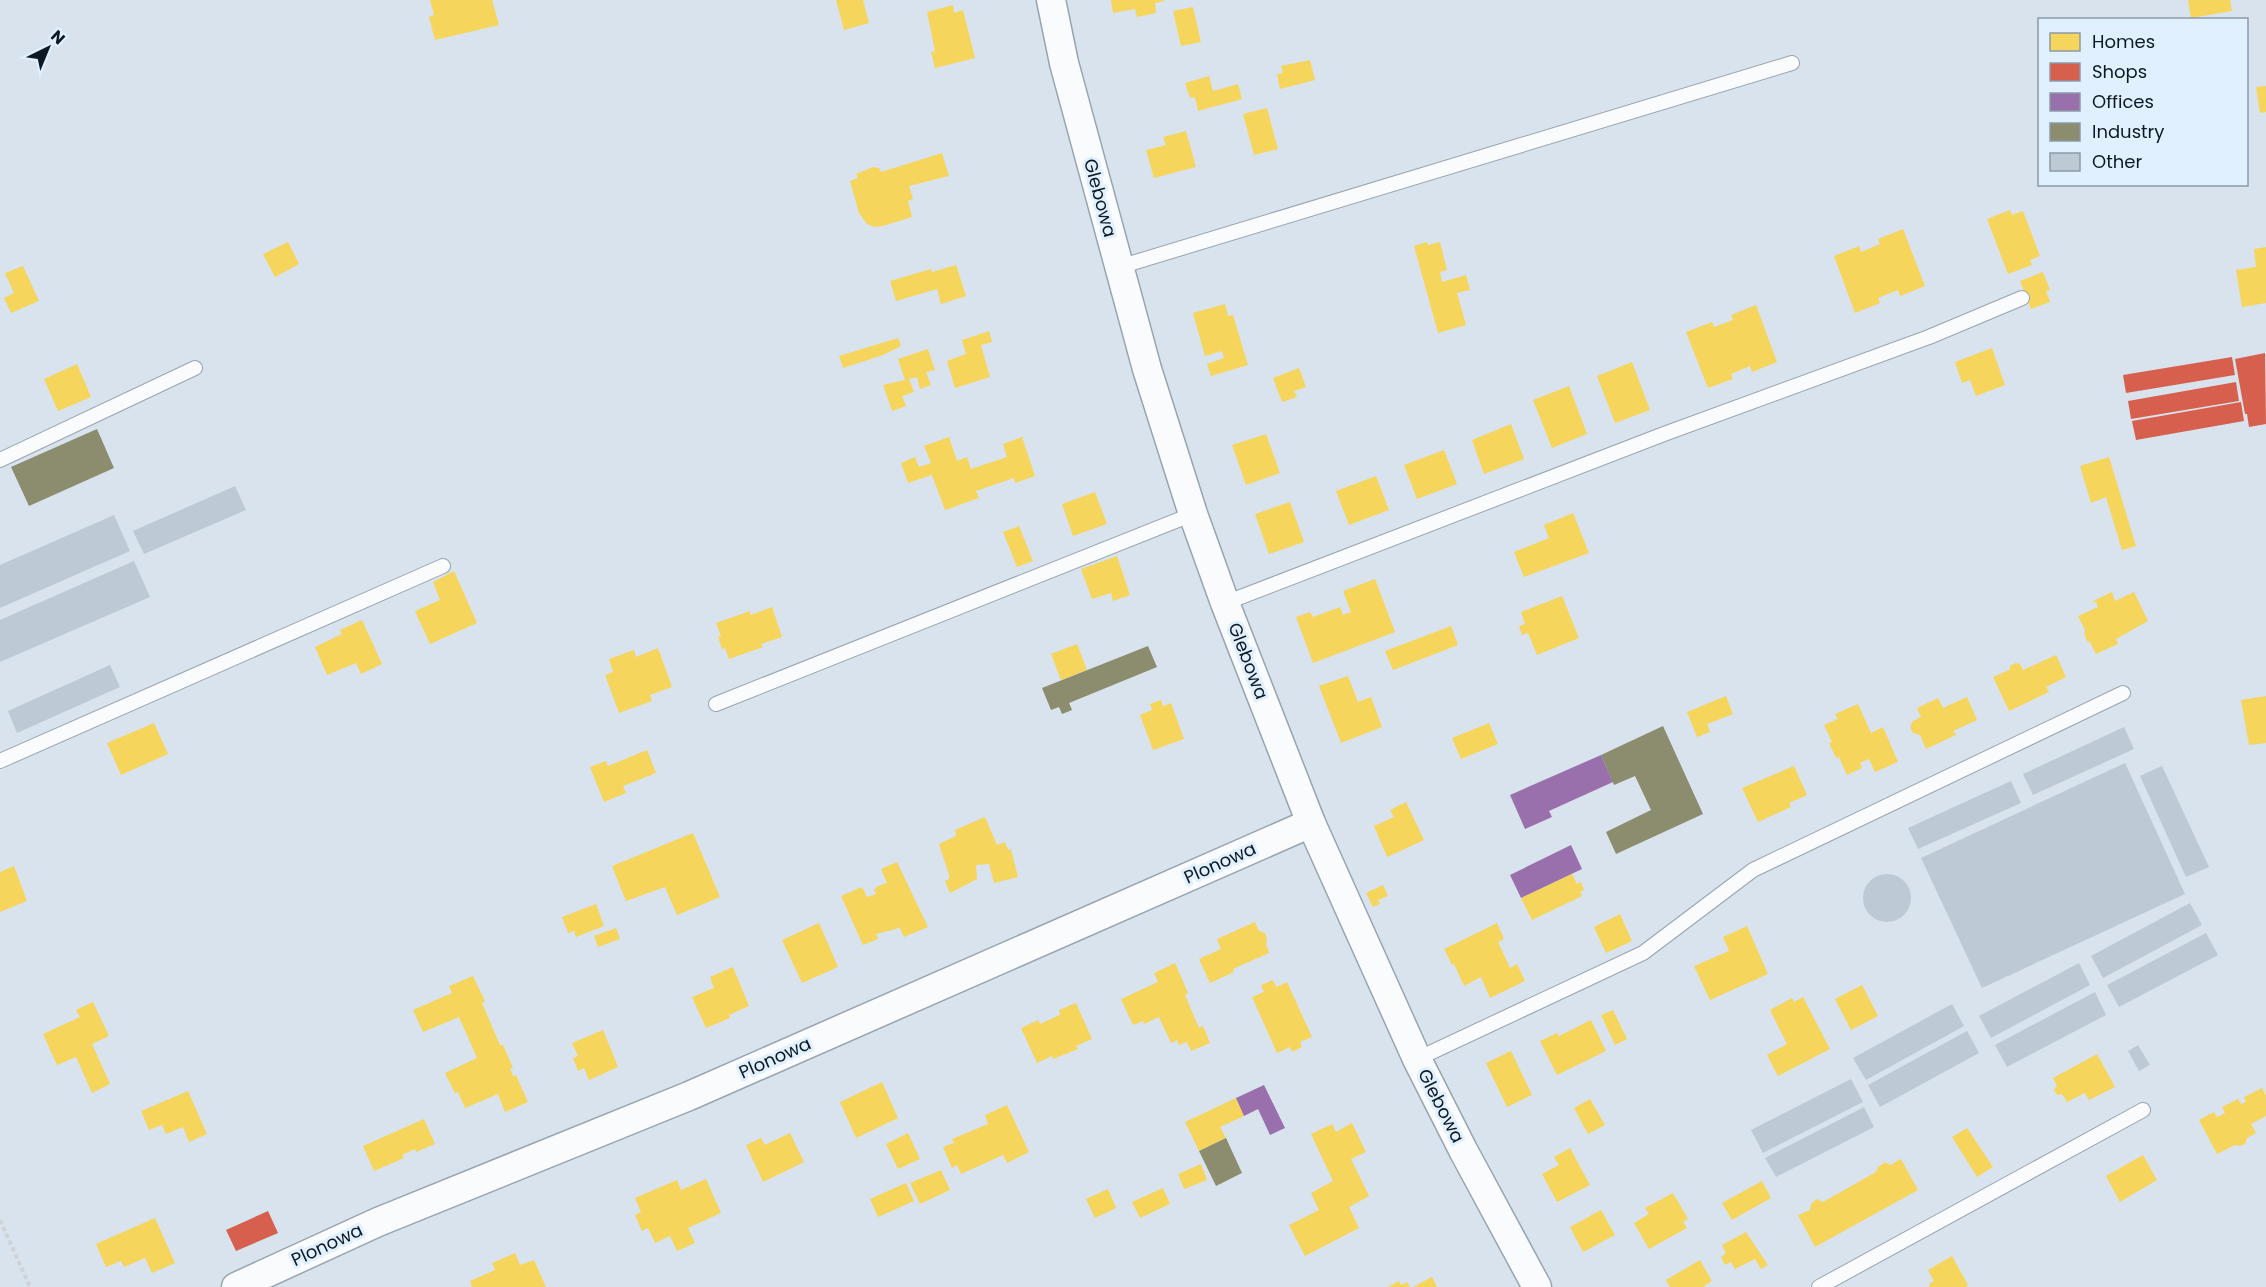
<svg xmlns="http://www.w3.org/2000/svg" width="2266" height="1287" font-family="Poppins,sans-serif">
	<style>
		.homes { fill: #f6d55c }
		.shops { fill: #d6604d }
		.offices { fill: #9970ab }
		.industry { fill: #8c8c6e }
		.building { fill: #bdc9d5 }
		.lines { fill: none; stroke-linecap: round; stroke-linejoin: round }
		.lane-casing { stroke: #98a4af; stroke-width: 16 }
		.street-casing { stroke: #98a4af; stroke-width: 31 }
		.path { stroke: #d0d3d6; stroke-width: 4; stroke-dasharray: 4.5 3; stroke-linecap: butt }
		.lane { stroke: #f9fbfc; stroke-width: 14 }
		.street { stroke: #f9fbfc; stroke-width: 28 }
		.labels { text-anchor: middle; stroke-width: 6; stroke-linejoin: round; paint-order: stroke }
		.street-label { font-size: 18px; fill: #0d1a26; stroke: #e1f0fe }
	</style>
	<rect width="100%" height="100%" fill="#d8e3ee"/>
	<g class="homes">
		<path d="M430,0h62l7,25 -64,15 -6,-23 5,-2z"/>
		<path d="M836,0h27l6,23 -25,7z"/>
		<path d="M1111,0h53v1l-9,2 1,10 -19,4 -2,-8 -22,4z"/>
		<path d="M2188,0h42l2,11 -41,7z"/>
		<path d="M953,5l1,8 9,-3 12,48 -40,10 -4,-16 4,-1 -8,-39z"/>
		<path d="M1193,7l8,35 -20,4 -8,-35z"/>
		<path d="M1310,60l5,20 -35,9 -3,-15 6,-1 -2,-7z"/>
		<path d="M1209,76l4,15 25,-7 4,15 -44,12 -3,-14 -5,1 -5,-15z"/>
		<path d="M2266,86v26l-6,1 -4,-26z"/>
		<path d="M1267,108l11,41 -24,6 -11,-41z"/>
		<path d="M1186,131l10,36 -42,11 -8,-28 20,-5 -3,-8z"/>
		<path d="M942,153l7,23 -40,10 4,13 -5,2 4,16 -29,9 -9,1 -7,-3 -8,-11 -9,-32 8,-3 -2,-4 17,-7 6,1 2,4z"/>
		<path d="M2010,210l2,5 11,-4 17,45 -10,4 2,5 -24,9 -21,-55z"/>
		<path d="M1903,229l22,57 -25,10 -2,-6 -20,8 2,5 -25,10 -21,-57 25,-10 2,6 19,-8 -2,-5z"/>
		<path d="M288,242l11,22 -24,13 -12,-23z"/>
		<path d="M1427,242l1,3 12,-3 7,28 -7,2 2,10 24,-7 4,15 -13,3 9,32 -28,8 -24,-87z"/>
		<path d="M2266,247v56l-24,4 -6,-37 20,-3 -2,-18z"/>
		<path d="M956,265l10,31 -25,8 -4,-15 -41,12 -6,-20 41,-12 1,3z"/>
		<path d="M23,266l16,35 -28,12 -7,-15 10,-5 -9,-20z"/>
		<path d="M2043,272l7,18 -4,1 4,11 -19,7 -11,-28z"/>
		<path d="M1225,304l3,12 5,-1 15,50 -37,11 -4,-12 17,-6 -2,-7 -17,5 -12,-43z"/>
		<path d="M1756,305l21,57 -25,10 -2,-6 -19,8 2,5 -25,9 -22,-56 26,-10 2,5 19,-7 -2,-5z"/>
		<path d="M989,331l3,11 -11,3 9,32 -35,11 -8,-27 19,-7 -4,-14z"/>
		<path d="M898,338l3,8 -18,9 -40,13 -4,-12z"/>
		<path d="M1992,348l13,37 -29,11 -6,-16 -8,3 -7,-21z"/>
		<path d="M928,349l7,21 -9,2 5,13 -11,4 -3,-12 -8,2 5,13 -12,4 4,10 -14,5 -9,-26 22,-5 -7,-21z"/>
		<path d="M1632,362l18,48 -35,13 -18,-47z"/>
		<path d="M77,364l14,33 -33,14 -14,-32z"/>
		<path d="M1299,368l7,19 -12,4 3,6 -15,5 -9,-24z"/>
		<path d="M1569,386l18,48 -35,14 -19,-48z"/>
		<path d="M1511,424l13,35 -40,15 -12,-34z"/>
		<path d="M1266,434l14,39 -34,12 -14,-40z"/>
		<path d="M949,437l8,24 10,-4 4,12 36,-12 -4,-13 19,-7 13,39 -20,7 -1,-5 -38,13 3,7 -34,12 -13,-35 -24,8 -7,-20 14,-6 4,10 12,-4 -7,-17z"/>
		<path d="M1444,450l13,34 -40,15 -13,-34z"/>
		<path d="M2109,457l27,89 -14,4 -16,-53 -15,6 -11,-37z"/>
		<path d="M1376,476l13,34 -40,15 -13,-34z"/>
		<path d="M1095,492l12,32 -34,12 -11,-32z"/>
		<path d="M1290,502l14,40 -35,12 -14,-40z"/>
		<path d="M1573,513l16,40 -65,24 -10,-25 35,-14 -5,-13z"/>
		<path d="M1019,526l14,35 -16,6 -14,-35z"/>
		<path d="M1117,556l13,39 -17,6 -2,-8 -19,6 -11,-30z"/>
		<path d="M454,571l23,52 -47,21 -15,-33 25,-11 -7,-18z"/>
		<path d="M1375,579l20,53 -82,31 -17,-46 14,-5 3,5 27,-10 3,8 8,-3 -8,-21z"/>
		<path d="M2112,592l3,9 19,-9 14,29 -32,18 2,5 -22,10 -6,-12 -3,-1 -3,-8 1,-3 -7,-14 20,-9 -2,-5h-5z"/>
		<path d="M1562,596l17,42 -42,17 -9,-22 -6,2 -3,-9 6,-2 -4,-12z"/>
		<path d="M772,607l10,30 -21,7 2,3 -34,12 -4,-11 -3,1 -4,-12 3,-1 -5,-13 34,-12 1,4z"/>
		<path d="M362,620l20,44 -21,10 -5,-11 -29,12 -12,-28 27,-13 -2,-4z"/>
		<path d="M1451,626l7,19 -65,25 -8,-19z"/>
		<path d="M1077,644l10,26 -26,10 -10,-26z"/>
		<path d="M658,648l14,39 -22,8 2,6 -33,12 -14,-38 8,-3 -4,-13 25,-9 2,7z"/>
		<path d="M2056,655l10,22 -20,10 3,5 -40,19 -16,-34 16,-7 2,-5 5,-2 4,1 3,6z"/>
		<path d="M1348,676l10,26 13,-5 11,30 -41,16 -22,-57z"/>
		<path d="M1726,696l7,18 -26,10 3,8 -13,5 -10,-25z"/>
		<path d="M2266,696v47l-17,2 -8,-45z"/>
		<path d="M1967,697l10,23 -24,11 3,4 -30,14 -6,-14 -7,-2 -3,-6 3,-6 8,-4 -4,-9 21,-10 5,10z"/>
		<path d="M1161,700l2,6 8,-3 13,36 -31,11 -13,-35 12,-5 -2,-6z"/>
		<path d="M1858,704l13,29 12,-6 15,35 -23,10 -6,-13 -9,4 2,5 -15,7 -8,-18 -3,1 -7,-15 3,-1 -8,-17 14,-6 -3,-5z"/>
		<path d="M154,723l14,31 -47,21 -14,-32z"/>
		<path d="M1489,723l9,21 -37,15 -9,-21z"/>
		<path d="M647,750l9,23 -33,13 3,7 -22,9 -14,-35 16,-6 2,5z"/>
		<path d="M1794,766l13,29 -18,8 2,4 -33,15 -16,-34z"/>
		<path d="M1406,802l18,38 -37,17 -13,-31 20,-9 -4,-7z"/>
		<path d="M985,817l12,28 8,-3 3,8 3,-1 7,28 -24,6 -5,-19 -13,1 1,14 -27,14 -5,-12 5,-3 -11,-34 17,-8 -1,-6z"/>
		<path d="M693,833l27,64 -43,18 -12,-28 -39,14 -14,-35z"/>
		<path d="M897,862l31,65 -24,10 -5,-10 -3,2 -20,5 2,5 -15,6 -22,-49 21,-9 5,10 9,-3 -2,-4 4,-4 9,-3 -6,-14z"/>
		<path d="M14,866l13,35 -27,11v-40z"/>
		<path d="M1572,874l5,10 4,-2 3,8 -4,2 2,4 -50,24 -11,-22z"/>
		<path d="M1383,885l5,11 -10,4 2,4 -7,3 -7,-14z"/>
		<path d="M596,904l8,22 -28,11 -2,-6 -6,2 -6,-16z"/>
		<path d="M1620,914l12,27 -26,12 -12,-26z"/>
		<path d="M1255,922l4,9 6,2 2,6 -1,5 3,9 -36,16 1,3 -24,11 -11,-24 22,-10 -4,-10z"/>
		<path d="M819,923l19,44 -36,16 -20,-43z"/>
		<path d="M1497,923l7,16 -6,3 12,26 7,-4 8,17 -35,17 -9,-21 -17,9 -10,-22 -2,1 -8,-16z"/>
		<path d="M1747,926l21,48 -58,26 -16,-34 35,-15 -6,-14z"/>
		<path d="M616,928l4,11 -22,8 -4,-11z"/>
		<path d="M1175,963l13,30 -3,2 14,33 4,-2 7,17 -19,8 -4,-9 -8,3 -2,-5 -6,3 -12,-26 -15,7 -1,-3 -10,4 -12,-26 37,-17 -4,-9z"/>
		<path d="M733,967l16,39 -20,9 1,3 -24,10 -14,-31 22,-9 -4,-11z"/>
		<path d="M473,976l12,25 -3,2 18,42h3l10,23 -3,1 3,7 3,-1 12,27 -23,10 -7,-18 -33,14 -7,-16 -3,1 -10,-20 32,-15 -18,-41 -36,15 -10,-22 39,-17 -3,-7z"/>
		<path d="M1273,980l3,7 11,-5 25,55 -12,5 2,5 -10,5 -2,-5 -13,6 -25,-56 12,-5 -3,-7z"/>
		<path d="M1862,985l16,31 -27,14 -16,-31z"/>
		<path d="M1803,997l27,52 -52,27 -11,-21 20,-11 -17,-34 22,-12 2,4z"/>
		<path d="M93,1002l16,34 -17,8 18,40 -18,9 -16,-36 -19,8 -14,-31 37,-17 -4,-7z"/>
		<path d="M1076,1003l16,36 -16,7 2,3 -12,5 -13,5 -1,-3 -15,7 -16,-35 17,-8 2,4 20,-9 -1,-5z"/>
		<path d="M1613,1010l14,29 -12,6 -14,-30z"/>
		<path d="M1591,1020l15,31 -49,24 -17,-34 17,-8 2,3z"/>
		<path d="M603,1030l15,37 -29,13 -5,-12 -6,3 -5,-13 5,-2 -6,-13z"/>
		<path d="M1511,1051l21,44 -25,12 -21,-44z"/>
		<path d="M2097,1054l18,33 -26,13 -4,-7 -18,9 -5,-8 -5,1 -3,-5 3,-4 -4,-8z"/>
		<path d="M882,1082l16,36 -42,20 -16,-36z"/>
		<path d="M2262,1088l4,8v20l-15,8 5,9 -9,5 -2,6 -5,2 -5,-1 -18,9 -18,-34 15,-8 3,5 8,-4 -3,-6 16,-8 3,5 5,-2 -2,-5z"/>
		<path d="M188,1091l19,43 -18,8 -6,-15 -17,7 -4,-9 -13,5 -8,-19z"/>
		<path d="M1236,1098l8,18 -24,11 6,11 -27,13 -14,-29z"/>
		<path d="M1590,1099l15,26 -17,9 -14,-26z"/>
		<path d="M1007,1105l22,47 -22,11 -4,-8 -42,19 -4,-9 -5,3 -9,-21 11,-4 -2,-4 36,-15 -3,-9z"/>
		<path d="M424,1119l11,25 -19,8 -1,-3 -13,6 2,3 -30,13 -11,-25z"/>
		<path d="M1352,1123l14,29 -15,7 18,37 -20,11 10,21 -54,28 -16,-31 30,-15 -8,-17 22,-12 -22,-47 21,-10 4,8z"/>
		<path d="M1967,1128l26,39 -16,10 -25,-40z"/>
		<path d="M790,1133l14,29 -41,20 -17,-37 15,-7 4,7z"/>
		<path d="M908,1133l12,26 -22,10 -12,-25z"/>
		<path d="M1570,1148l20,37 -33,17 -15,-28 17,-9 -5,-8z"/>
		<path d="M2143,1155l14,25 -37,22 -14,-26z"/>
		<path d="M1901,1159l17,31 -103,57 -17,-32 12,-5 1,-6 6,-5 6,3 53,-30 2,-5 7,-5 5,3z"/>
		<path d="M1201,1164l6,16 -23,9 -6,-15z"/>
		<path d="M941,1170l9,20 -30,14 -10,-21z"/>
		<path d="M706,1179l15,34 -33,15 7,15 -18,8 -7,-15 -15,7 -7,-15 -6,3 -7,-16 6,-3 -6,-14 42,-18 4,10z"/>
		<path d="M1762,1181l9,17 -39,22 -10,-17z"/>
		<path d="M906,1183l8,18 -36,16 -8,-18z"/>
		<path d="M1163,1188l7,16 -30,14 -8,-16z"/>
		<path d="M1108,1189l8,19 -21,10 -9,-19z"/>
		<path d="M1673,1193l15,26 -5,3 4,6 -38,21 -15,-26 15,-9 -4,-6z"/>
		<path d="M1601,1210l14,25 -32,17 -13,-25z"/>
		<path d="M155,1218l20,45 -23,10 -7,-15 -21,9 -3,-6 -15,6 -10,-23z"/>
		<path d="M1746,1232l22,33 -7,4 -6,-10 -20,10 -4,-7 -6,3 -4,-8 5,-4 -4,-8z"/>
		<path d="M515,1253l5,12 14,-5 12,27h-74l-2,-6 25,-11 -3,-7z"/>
		<path d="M1952,1256l16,29 -2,2h-37l1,-4 4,-2 -6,-11z"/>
		<path d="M1700,1260l12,21 -8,5 1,1h-35l-4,-7z"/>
		<path d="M1432,1277l5,10h-24z"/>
		<path d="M1399,1281l2,4 6,-3 3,5h-22z"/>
	</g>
	<g class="shops">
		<path d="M2265,353l1,71 -17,3 -2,-13h-2l-10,-55z"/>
		<path d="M2232,357l3,18 -109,18 -3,-18z"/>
		<path d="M2236,382l3,19 -108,18 -3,-18z"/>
		<path d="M2241,402l3,19 -108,19 -4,-19z"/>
		<path d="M268,1211l10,22 -42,18 -10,-21z"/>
	</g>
	<g class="offices">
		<path d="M1601,755l12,27 -64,29 3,6 -27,12 -15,-34z"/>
		<path d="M1571,845l11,24 -61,29 -11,-23z"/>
		<path d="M1264,1085l21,43 -15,7 -12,-26 -14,7 -8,-18z"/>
	</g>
	<g class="industry">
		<path d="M97,429l17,39 -85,38 -18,-39z"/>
		<path d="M1148,646l9,21 -88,36 3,7 -10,4 -3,-7 -8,3 -9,-22z"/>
		<path d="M1663,726l40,88 -87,40 -10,-22 45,-22 -16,-34 -21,9 -13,-30z"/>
		<path d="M1226,1138l16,35 -26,13 -17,-35z"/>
	</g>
	<g class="building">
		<path d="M235,486l11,24 -102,44 -11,-23z"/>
		<path d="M114,515l16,36 -130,57v-43z"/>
		<path d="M134,561l16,36 -150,65v-42z"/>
		<path d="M110,665l10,22 -103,46 -9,-22z"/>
		<path d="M2124,727l10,22 -101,46 -10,-21z"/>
		<path d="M2125,763l60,131 -203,94 -61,-130z"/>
		<path d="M2162,766l47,101 -23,10 -46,-101z"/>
		<path d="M2011,781l10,22 -103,46 -10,-21z"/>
		<circle cx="1887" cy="898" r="24"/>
		<path d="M2190,903l12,22 -99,53 -12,-22z"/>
		<path d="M2206,933l12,22 -99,52 -12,-22z"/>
		<path d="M2079,963l11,22 -99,53 -12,-22z"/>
		<path d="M2095,992l11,23 -99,52 -12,-22z"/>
		<path d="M1952,1004l12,22 -98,54 -13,-22z"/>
		<path d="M1967,1031l12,22 -99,54 -12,-22z"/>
		<path d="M2138,1045l12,20 -11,6 -11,-20z"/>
		<path d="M1851,1079l12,23 -100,51 -12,-23z"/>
		<path d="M1864,1107l10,20 -98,50 -11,-19z"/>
	</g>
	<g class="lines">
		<g class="lane-casing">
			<g id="lane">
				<path d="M1119,267l673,-204"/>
				<path d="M0,460l195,-92"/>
				<path d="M1225,603l439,-169 265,-97 93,-39"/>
				<path d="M716,704l477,-190"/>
				<path d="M0,761l443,-195"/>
				<path d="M1417,1059l226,-106 110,-83 370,-177"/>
				<path d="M1819,1287l324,-177"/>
			</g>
		</g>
		<g class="street-casing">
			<g id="street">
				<path d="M1051,0l13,63 83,306 46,145 32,89 86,220 48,107 58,129 46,91 74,137"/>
				<path d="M236,1287l142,-65 311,-126 622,-273"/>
			</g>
		</g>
		<path class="path" d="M0,1220l30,67"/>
		<use href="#lane" class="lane"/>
		<use href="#street" class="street"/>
	</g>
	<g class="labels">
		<g class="street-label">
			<text transform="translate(1100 198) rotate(75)" y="6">Glebowa</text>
			<text transform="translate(1248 661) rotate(69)" y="6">Glebowa</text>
			<text transform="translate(1220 863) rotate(-24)" y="6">Plonowa</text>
			<text transform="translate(775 1058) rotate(-24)" y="6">Plonowa</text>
			<text transform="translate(1441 1106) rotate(63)" y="6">Glebowa</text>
			<text transform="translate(327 1245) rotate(-25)" y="6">Plonowa</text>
		</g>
	</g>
	<rect x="2038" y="18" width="210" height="168" fill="#e1f0fe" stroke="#8c9aa8" stroke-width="1.5"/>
	<rect x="2050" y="33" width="30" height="18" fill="#f6d55c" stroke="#8c9aa8" stroke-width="1.5"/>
	<text x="2092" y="48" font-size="18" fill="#0d1a26">Homes</text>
	<rect x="2050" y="63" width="30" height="18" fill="#d6604d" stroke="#8c9aa8" stroke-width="1.5"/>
	<text x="2092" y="78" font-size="18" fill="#0d1a26">Shops</text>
	<rect x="2050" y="93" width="30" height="18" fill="#9970ab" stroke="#8c9aa8" stroke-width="1.5"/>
	<text x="2092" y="108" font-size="18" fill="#0d1a26">Offices</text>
	<rect x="2050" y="123" width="30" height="18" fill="#8c8c6e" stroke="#8c9aa8" stroke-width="1.5"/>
	<text x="2092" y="138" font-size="18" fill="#0d1a26">Industry</text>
	<rect x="2050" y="153" width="30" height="18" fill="#bdc9d5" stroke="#8c9aa8" stroke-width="1.5"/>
	<text x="2092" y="168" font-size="18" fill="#0d1a26">Other</text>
	<g transform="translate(48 48) rotate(43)" stroke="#e1f0fe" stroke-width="4.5" paint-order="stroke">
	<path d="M0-4.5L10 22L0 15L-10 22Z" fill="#0d1a26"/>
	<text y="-9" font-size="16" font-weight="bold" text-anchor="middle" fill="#0d1a26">N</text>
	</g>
</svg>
